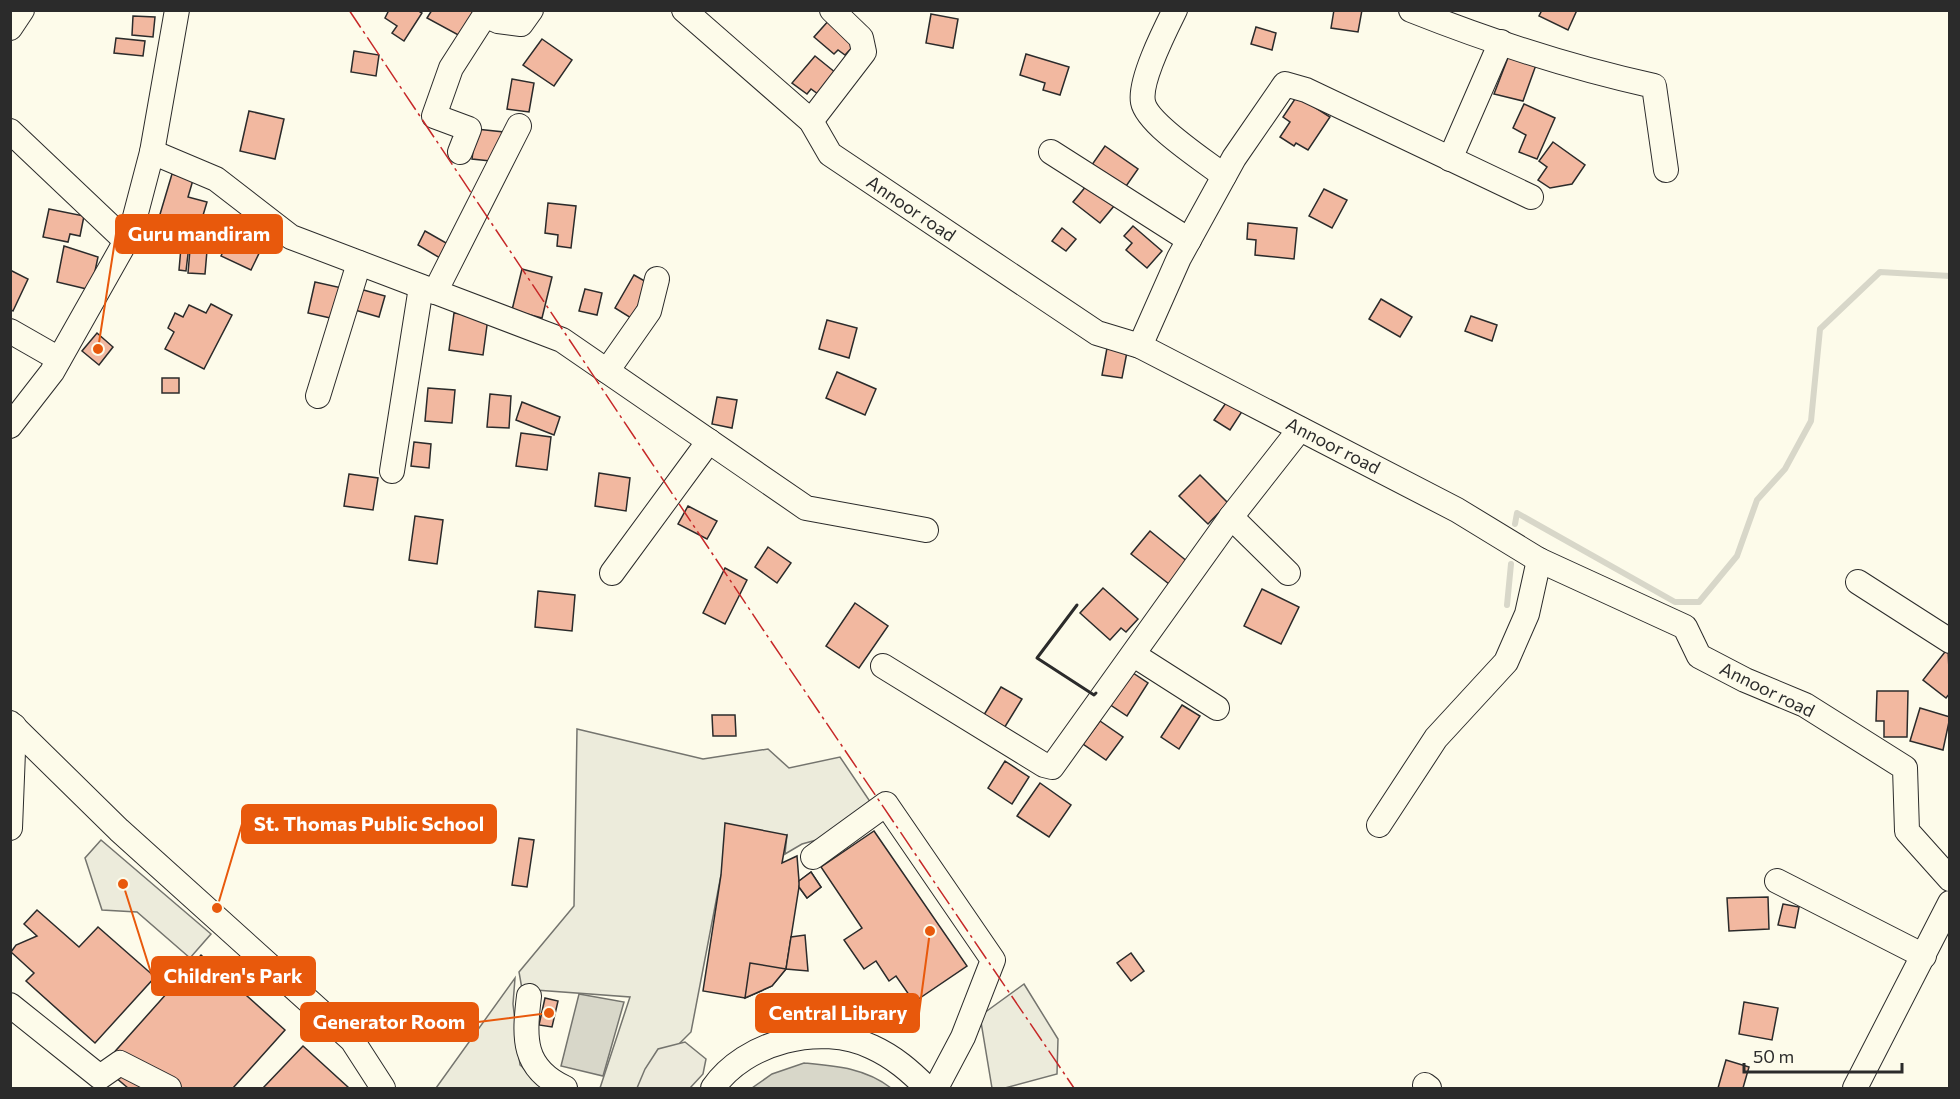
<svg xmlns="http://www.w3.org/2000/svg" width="1960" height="1099" font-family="Commissioner,sans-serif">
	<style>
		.green { fill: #ecebdb; stroke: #74746e; stroke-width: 1.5 }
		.parking { fill: #eceadb; stroke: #74746e; stroke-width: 1.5 }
		.water { fill: #d8d7c9; stroke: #74746e; stroke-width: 1.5 }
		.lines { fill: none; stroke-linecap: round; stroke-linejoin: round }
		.stream { stroke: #d8d7c9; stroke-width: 6 }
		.building { fill: #f2b8a0; stroke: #2b2b2b; stroke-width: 1.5 }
		.minor-casing { stroke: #2b2b2b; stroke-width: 26 }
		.minor { stroke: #fdfbea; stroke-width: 24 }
		.wall { stroke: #2b2b2b; stroke-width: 3 }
		.power { stroke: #c62828; stroke-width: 1.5; stroke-dasharray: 21 4.5 3 4.5; stroke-linecap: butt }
		.labels { text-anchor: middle; stroke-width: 4.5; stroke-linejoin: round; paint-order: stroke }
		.street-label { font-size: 18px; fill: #2b2b2b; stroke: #fdfbea }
		.leader { fill: none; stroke: #e8590c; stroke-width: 2 }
		.callout-dot { fill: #e8590c; stroke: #fdfbea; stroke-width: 2 }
		.callout { fill: #e8590c; stroke: #e8590c; stroke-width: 2 }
		.callout-label { font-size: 20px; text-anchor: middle; font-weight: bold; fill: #fff }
	</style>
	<rect width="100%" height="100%" fill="#fdfbea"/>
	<g class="green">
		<path d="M577,729l126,30 65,-10 21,19 51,-11 31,46 -51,36 -18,5 -17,10 2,-19 -66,40 -30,157 -21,21 -18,35h-52l30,-91 -108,-8 -3,-17 55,-66z"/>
		<path d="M101,840l110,94 -21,24 -53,-46 -35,-2 -17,-52z"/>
		<path d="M515,978l-2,26 7,61 26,23h-110z"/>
		<path d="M1024,984l34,55 -1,35 -52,14h-13l-12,-72z"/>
	</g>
	<path class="parking" d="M685,1042l21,17 -3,15 -13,14h-53l8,-19 13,-20z"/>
	<g class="water">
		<path d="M579,994l45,8 -21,74 -42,-10z"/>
		<path d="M804,1063c32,3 61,5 87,25h-139l20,-14z"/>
	</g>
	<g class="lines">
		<g class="stream">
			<path d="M1515,524l2,-11 158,89h24l38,-46 20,-56 28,-31 26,-48 9,-92 60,-57 70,4"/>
			<path d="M1507,605l4,-41"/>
		</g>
	</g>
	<g class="building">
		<path d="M389,10h28l5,3 -18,28 -12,-8 5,-7 -12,-8z"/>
		<path d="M432,10h38l5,3 -13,24 -35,-19z"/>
		<path d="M1334,10h28l-4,22 -27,-4z"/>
		<path d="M1542,10h35l-9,20 -29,-14z"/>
		<path d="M931,14l27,5 -5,29 -27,-5z"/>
		<path d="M133,16l22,1 -2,20 -21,-2z"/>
		<path d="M830,19l27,23 -12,13 -7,-5 -4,4 -20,-17z"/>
		<path d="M1256,27l20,6 -4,17 -21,-6z"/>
		<path d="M116,38l29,3 -2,15 -29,-3z"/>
		<path d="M542,39l30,21 -18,26 -31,-21z"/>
		<path d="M354,51l25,4 -3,21 -25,-4z"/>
		<path d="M1026,54l43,13 -9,28 -17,-5 2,-7 -25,-8z"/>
		<path d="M1509,55l27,10 -13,36 -29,-7z"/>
		<path d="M815,56l21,17 -18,21 -7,-5 -4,5 -15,-11z"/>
		<path d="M512,79l22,4 -5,29 -22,-3z"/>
		<path d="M1297,96l33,21 -22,33 -12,-7 -2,3 -14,-9 10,-15 -7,-5z"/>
		<path d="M1524,104l31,14 -18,41 -18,-7 7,-17 -13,-7z"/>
		<path d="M249,111l35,8 -9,40 -35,-8z"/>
		<path d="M476,129l28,3 -4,30 -28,-3z"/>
		<path d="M1553,142l32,23 -13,19 -22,4 -12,-8 9,-13 -8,-6z"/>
		<path d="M1105,146l33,23 -16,23 -33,-23z"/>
		<path d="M172,174l21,6 -5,17 19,5 -9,30 -40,-11z"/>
		<path d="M1087,185l27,21 -14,17 -27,-21z"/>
		<path d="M1324,189l23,11 -15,28 -23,-12z"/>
		<path d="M548,203l28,3 -5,42 -14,-2 1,-11 -13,-2z"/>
		<path d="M49,209l35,7 -4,20 -10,-2 -2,8 -25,-5z"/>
		<path d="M1248,223l49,5 -3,31 -39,-4 1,-15 -9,-1z"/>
		<path d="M235,226l30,15 -14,29 -30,-14z"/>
		<path d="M1133,226l29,25 -15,17 -21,-18 6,-7 -8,-7z"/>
		<path d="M1062,228l14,11 -10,12 -14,-10z"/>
		<path d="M425,231l23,13 -8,14 -22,-13z"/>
		<path d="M182,236l8,1 -4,34 -7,-1z"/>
		<path d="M191,238l17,1 -3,35 -17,-1z"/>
		<path d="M64,246l34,11 -7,33 -34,-8z"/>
		<path d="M522,269l30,8 -10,41 -30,-8z"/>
		<path d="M10,270l18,9 -15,32 -3,-2z"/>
		<path d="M634,275l16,9 -19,34 -16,-10z"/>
		<path d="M315,282l27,6 -7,31 -27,-6z"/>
		<path d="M360,289l25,7 -6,21 -24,-7z"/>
		<path d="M585,289l17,4 -5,22 -18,-4z"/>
		<path d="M1381,299l31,18 -12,20 -31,-18z"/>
		<path d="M211,304l21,11 -28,54 -39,-20 9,-17 -6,-4 7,-15 8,4 6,-12 17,8z"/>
		<path d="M454,313l34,5 -5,37 -34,-5z"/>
		<path d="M1471,316l26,9 -5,16 -27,-10z"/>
		<path d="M827,320l30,8 -8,30 -30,-9z"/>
		<path d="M97,333l16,14 -14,18 -17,-14z"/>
		<path d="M1107,348l20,4 -5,26 -20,-3z"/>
		<path d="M837,372l39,17 -11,26 -39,-17z"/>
		<rect x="162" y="378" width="17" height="15"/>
		<path d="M428,388l27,2 -3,33 -27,-2z"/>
		<path d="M490,394l21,2 -2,32 -22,-1z"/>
		<path d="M717,397l20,3 -5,28 -20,-4z"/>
		<path d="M1228,400l15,10 -13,20 -16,-10z"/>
		<path d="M522,402l38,15 -6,18 -38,-15z"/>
		<path d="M521,433l30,4 -4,33 -31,-4z"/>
		<path d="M414,442l17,2 -2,24 -18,-2z"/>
		<path d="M599,473l31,5 -4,33 -31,-5z"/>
		<path d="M349,474l29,4 -5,32 -29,-4z"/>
		<path d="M1200,475l28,28 -20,21 -29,-28z"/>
		<path d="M688,506l29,15 -10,18 -29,-15z"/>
		<path d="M415,516l28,4 -6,44 -28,-4z"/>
		<path d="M1150,531l38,31 -19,22 -38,-30z"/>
		<path d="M768,547l23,16 -14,20 -22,-16z"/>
		<path d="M725,568l22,12 -22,44 -22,-11z"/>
		<path d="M1103,588l35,31 -12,13 -5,-4 -11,12 -30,-27z"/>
		<path d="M1262,589l37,18 -18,37 -37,-18z"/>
		<path d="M538,591l37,4 -3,36 -37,-4z"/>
		<path d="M855,603l33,23 -29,42 -33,-22z"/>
		<path d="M1948,648l2,45 -4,5 -23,-18z"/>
		<path d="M1130,671l18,12 -21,33 -18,-12z"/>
		<path d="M1001,687l21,12 -19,31 -21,-12z"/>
		<path d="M1877,691h31l-1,46h-23v-16h-8z"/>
		<path d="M1182,705l18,11 -21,33 -18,-12z"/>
		<path d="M1920,708l30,9 -7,33 -33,-9z"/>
		<path d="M712,715h23l1,21h-23z"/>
		<path d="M1100,721l23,16 -17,23 -23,-16z"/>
		<path d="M1005,761l24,16 -17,27 -24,-16z"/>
		<path d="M1040,783l31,22 -22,32 -32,-21z"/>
		<path d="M725,823l62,12 -5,28 15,-7 2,25 12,-9 10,15 -14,11 -8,-11 -13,82 -14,17 -27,12 -42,-7 18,-116z"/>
		<path d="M874,831l93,135 -53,36 -18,-26 -7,5 -13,-20 -12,8 -20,-29 18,-12 -41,-61z"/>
		<path d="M519,838l15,2 -7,47 -15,-2z"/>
		<path d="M811,872l10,15 -14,11 -8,-11v-6z"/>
		<path d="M1768,897l1,32 -40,2 -2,-33z"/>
		<path d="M1783,904l16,3 -4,21 -17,-3z"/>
		<path d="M37,910l42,37 19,-20 57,50 -60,66 -69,-62 8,-8 -23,-21 5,-7 21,-9 -13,-12z"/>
		<path d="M805,935l3,36 -22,-2 5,-32z"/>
		<path d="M1131,953l13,18 -13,10 -14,-18z"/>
		<path d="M201,955l84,75 -52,58h-105l-26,-22z"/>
		<path d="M750,963l36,6 -14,17 -27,12z"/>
		<path d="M545,998l13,3 -6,26 -13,-2z"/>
		<path d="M1744,1002l34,6 -6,32 -33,-6z"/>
		<path d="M303,1046l46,42h-86z"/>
		<path d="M1726,1060l23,7 -6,21h-25z"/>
	</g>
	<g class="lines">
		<g class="minor-casing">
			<g id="minor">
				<path d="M684,10l127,111 19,33 267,179 43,13 317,164 82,50 146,67 14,29 46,24 60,25 100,63 2,63 43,48"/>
				<path d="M1175,10c-10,20 -36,71 -32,92 4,22 62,59 81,74"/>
				<path d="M1411,10c78,31 161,58 243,76l12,84"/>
				<path d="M10,28l12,-18"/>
				<path d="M811,121l53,-69 -3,-14 -29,-28"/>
				<path d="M10,131l116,110"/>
				<path d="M152,152l64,27 75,58 271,103 244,168 120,22"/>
				<path d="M460,152l9,-23 -35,-13 17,-48 34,-53 13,6 23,3 10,-14"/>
				<path d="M1051,152l138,88"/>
				<path d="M1450,159l51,-117"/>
				<path d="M435,292l84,-166"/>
				<path d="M10,331l49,28"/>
				<path d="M1140,346l39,-88 55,-100 51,-74 21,6 225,107"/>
				<path d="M607,371l42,-60 8,-32"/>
				<path d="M318,396l41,-133"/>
				<path d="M10,426l42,-54 79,-140 21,-80 25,-142"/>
				<path d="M392,471l29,-184"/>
				<path d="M1231,517l57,56"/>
				<path d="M612,573l97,-132"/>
				<path d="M1858,582l92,59"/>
				<path d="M1134,655l83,53"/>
				<path d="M883,666l161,99 8,2 179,-250 69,-88"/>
				<path d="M10,723l109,107 233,210 31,48"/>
				<path d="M1379,825l57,-87 70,-76 21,-48 12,-54"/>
				<path d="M10,828l4,-102"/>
				<path d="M813,857l73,-53 107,156 -30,77 -27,51"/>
				<path d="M1777,881l147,75"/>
				<path d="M529,996c-5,42 -7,72 36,92"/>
				<path d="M10,1005l90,72 20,-14 49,25"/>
				<path d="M1425,1085l4,3"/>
				<path d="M713,1088c32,-46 107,-66 159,-41 22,10 38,24 55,41"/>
				<path d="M1855,1088l95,-185"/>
			</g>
		</g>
		<use href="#minor" class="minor"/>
		<path class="wall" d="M1077,605l-40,53 57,37 2,-2"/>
		<path class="power" d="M349,10l415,621 310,457"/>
	</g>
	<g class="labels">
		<g class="street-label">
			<text transform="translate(911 209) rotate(34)" y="6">Annoor road</text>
			<text transform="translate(1333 446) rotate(27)" y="6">Annoor road</text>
			<text transform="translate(1767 690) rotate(26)" y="6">Annoor road</text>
		</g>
	</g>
	<path class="leader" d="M98 349L116 234M217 908L242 824M123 884L152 976M930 931L919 1013M549 1013L478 1022"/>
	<g class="callout-dot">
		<circle cx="98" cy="349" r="6"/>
		<circle cx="217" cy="908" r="6"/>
		<circle cx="123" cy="884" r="6"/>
		<circle cx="930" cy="931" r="6"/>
		<circle cx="549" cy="1013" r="6"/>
	</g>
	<g class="callout">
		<rect x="116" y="215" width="166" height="38" rx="6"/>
		<rect x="242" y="805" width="254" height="38" rx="6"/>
		<rect x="152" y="957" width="163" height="38" rx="6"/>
		<rect x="756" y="994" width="163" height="38" rx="6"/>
		<rect x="301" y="1003" width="177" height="38" rx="6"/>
	</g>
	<g class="callout-label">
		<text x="199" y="241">Guru mandiram</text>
		<text x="369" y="831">St. Thomas Public School</text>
		<text x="233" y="983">Children's Park</text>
		<text x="838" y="1020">Central Library</text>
		<text x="389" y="1029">Generator Room</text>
	</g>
	<rect width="1960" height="1099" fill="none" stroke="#2b2b2b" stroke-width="24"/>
	<path d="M1744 1063v9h158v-9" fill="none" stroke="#2b2b2b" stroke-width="3"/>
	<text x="1753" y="1063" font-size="18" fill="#2b2b2b" stroke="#fdfbea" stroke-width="4.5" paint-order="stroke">50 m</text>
</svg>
